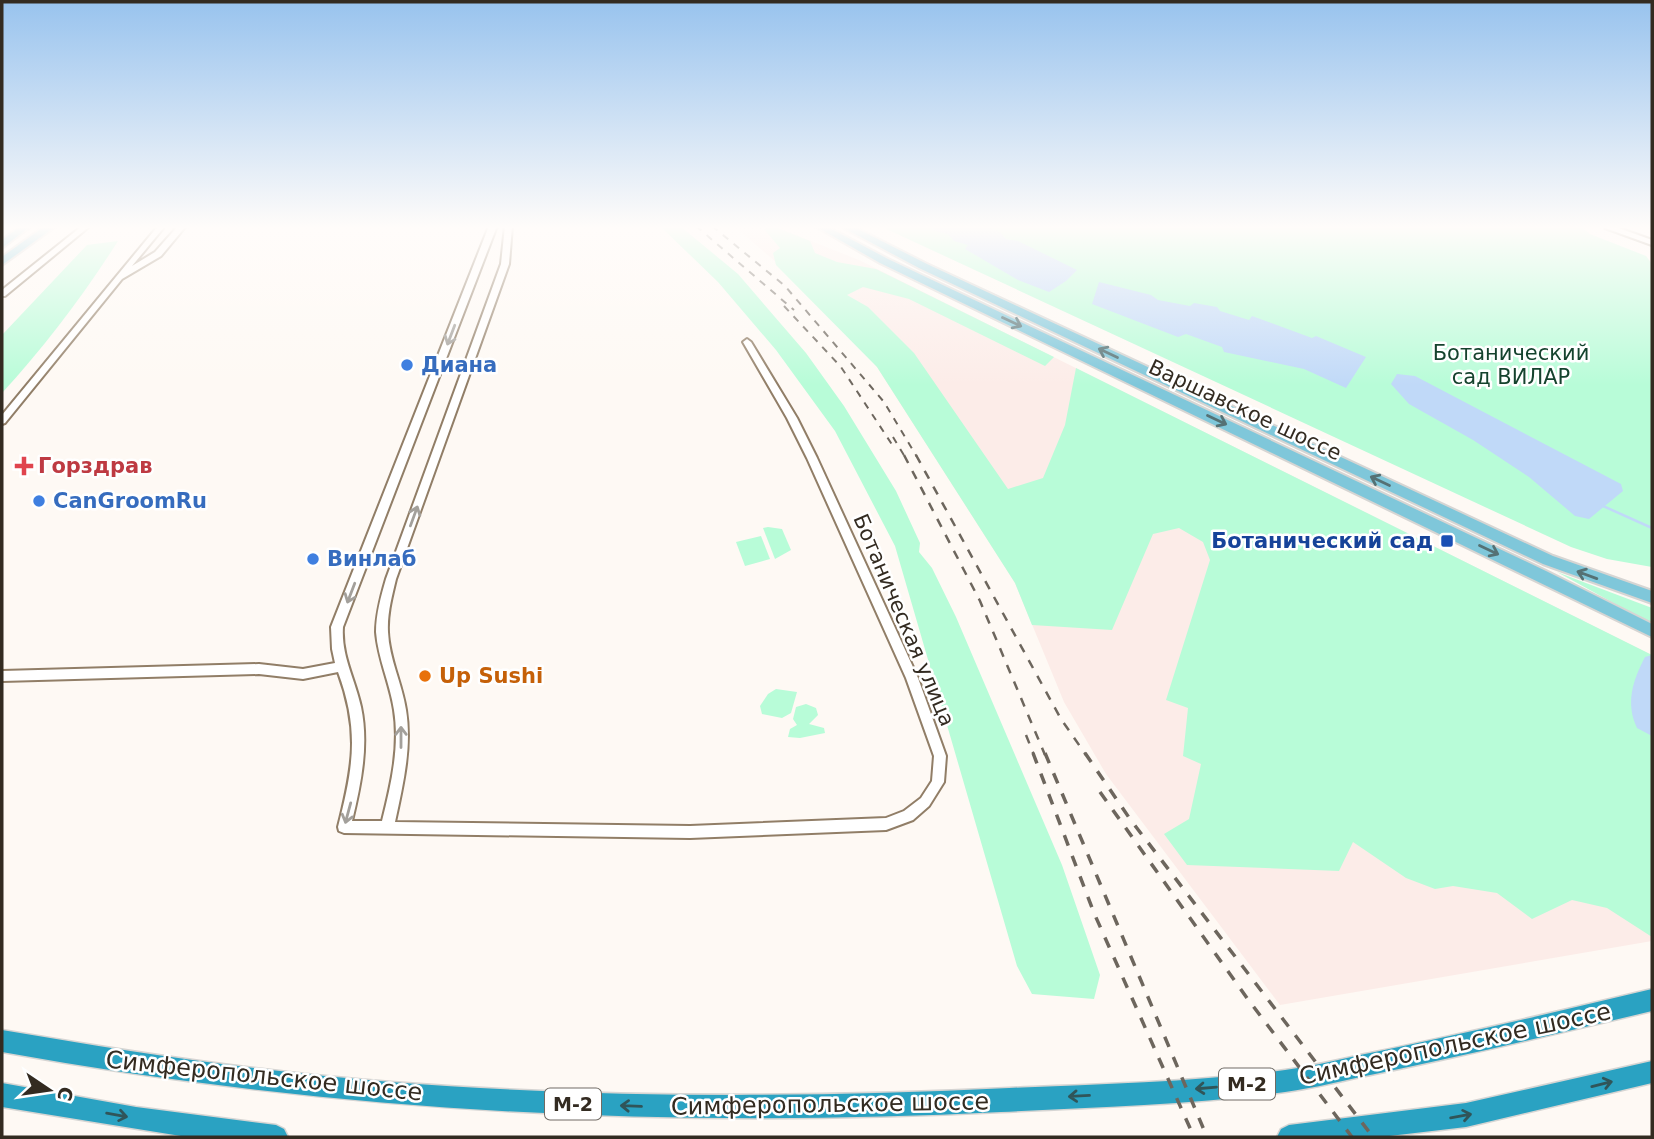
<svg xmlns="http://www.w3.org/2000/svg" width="1654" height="1139" font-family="'DejaVu Sans',sans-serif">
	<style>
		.industrial { fill: #fcece8 }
		.green { fill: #b8fcd8 }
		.water { fill: #c0d9f8 }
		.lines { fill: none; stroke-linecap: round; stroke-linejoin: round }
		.stream { stroke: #c0d9f8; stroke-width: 2.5 }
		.river { fill: #c0d9f8; fill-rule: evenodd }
		.minor-casing { stroke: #917e67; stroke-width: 4 }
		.major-casing { stroke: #d6d5d3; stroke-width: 4 }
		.highway-casing { stroke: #d6d5d3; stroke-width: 3 }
		.minor { fill: #fff; fill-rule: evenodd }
		.major { fill: #7fc7da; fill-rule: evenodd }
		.highway { fill: #2aa2c2; fill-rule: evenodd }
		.rail-far2 { stroke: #6d665d; stroke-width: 2; stroke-dasharray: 7 7; stroke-linecap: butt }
		.rail-far1 { stroke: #6d665d; stroke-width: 2.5; stroke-dasharray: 9 9; stroke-linecap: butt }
		.rail { stroke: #6d665d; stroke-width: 3.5; stroke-dasharray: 11 11; stroke-linecap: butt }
		.oneway { stroke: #557174 }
		.oneway2 { stroke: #a3a09b }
		.oneway3 { stroke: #305559 }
		.shop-dot { fill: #3f7fe0; stroke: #fff; stroke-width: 2.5 }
		.health-dot { fill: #e0444e; stroke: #fff; stroke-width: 2.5 }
		.transit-dot { fill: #1a4fb4; stroke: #fff; stroke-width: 2.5 }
		.food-dot { fill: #e8710a; stroke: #fff; stroke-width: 2.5 }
		.labels { text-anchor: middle; stroke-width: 5; stroke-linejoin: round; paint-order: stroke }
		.shield { fill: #fff; stroke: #706b64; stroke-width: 2 }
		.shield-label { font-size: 19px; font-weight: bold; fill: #332b21 }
		.park-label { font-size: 21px; fill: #15432e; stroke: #fff }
		.shop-label { font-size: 21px; font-weight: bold; fill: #366cbe; stroke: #fff; text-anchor: start }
		.street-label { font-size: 21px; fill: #332b21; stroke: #fff }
		.health-label { font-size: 21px; font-weight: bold; fill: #be3a42; stroke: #fff; text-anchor: start }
		.transit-label { font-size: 21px; font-weight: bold; fill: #164399; stroke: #fff; text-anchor: end }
		.food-label { font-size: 21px; font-weight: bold; fill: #c56008; stroke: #fff; text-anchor: start }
		.near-street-label { font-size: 24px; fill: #332b21; stroke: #fff }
	</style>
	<rect width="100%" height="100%" fill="#fef9f4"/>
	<path class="industrial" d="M734,226h39l86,34 793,395v286l-372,64 -174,-231 -42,-72 -49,-119 -138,-216 -56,-66z"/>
	<g class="green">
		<path d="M660,226h20l58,48 68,79 38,53 52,85 24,52 -1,9 13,16 24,49 106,248 38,110 -6,24 -62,-5 -15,-28 -122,-420 -60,-115 -59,-81 -58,-68z"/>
		<path d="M773,226l37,15 5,12 22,9 39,7 178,88 -9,9 -136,-67 -46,-12 -16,8 21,12 46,46 94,136 35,-11 22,-53 11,-57 576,287v282l-45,-29 -35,-8 -40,19 -35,-26 -44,-7 -18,3 -29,-11 -53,-36 -14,29 -152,-6 -23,-31 25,-15 12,-55 -18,-8 5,-48 -22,-8 44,-140 -7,-18 -24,-14 -26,6 -41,96 -80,-5 -17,-42 -138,-216 -101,-102 -3,-12 7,-5 -16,-19z"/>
		<path d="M880,226h700l10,8 56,22 6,8v303l-45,-8 -36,-12z"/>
		<path d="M118,241c-35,55 -73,105 -116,152v-58l85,-90z"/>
		<path d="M768,527l14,2 9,21 -16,9 -12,-31z"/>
		<path d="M761,536l9,23 -25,7 -9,-24z"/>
		<path d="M1557,572l95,36v16z"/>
		<path d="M776,689l21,3 -6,21 -9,5 -20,-4 -2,-8 8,-12z"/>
		<path d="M806,704l10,4 2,7 -9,9 15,4 1,5 -25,5 -12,-1 2,-8 7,-4 -4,-6 3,-12z"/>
	</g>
	<g class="water">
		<path d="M930,226h54l16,6 6,7 12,2 59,29 -11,11 -17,11 -31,-12 -53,-31 3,-4 -14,-4 -6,-7 -13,-3z"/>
		<path d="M1099,282l52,13 7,5 32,6 4,-3 23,4 3,4 29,9 3,-4 60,22 4,-2 50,21 -20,31 -42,-19 -80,-17 -2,-5 -36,-13 -8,3 -86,-33z"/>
		<path d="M1397,374l18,2 206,108 2,7 -34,28 -14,-3 -46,-39 -56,-37 -64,-36 -18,-20z"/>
	</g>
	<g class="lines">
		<path class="stream" d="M1603,506l49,22"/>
		<path class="river" d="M1652,655v81l-15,-8c-12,-25 -4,-48 8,-71z"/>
		<g class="minor-casing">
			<g id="minor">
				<path d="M82,226h8l-85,70h-3v-6z"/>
				<path d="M158,226h7l-33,40 23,-14 23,-26h8l-25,30 -39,23 -117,144 -3,1v-9z"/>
				<path d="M489,226h8l-154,401c-2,29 12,52 18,80 8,38 0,77 -9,114h30c9,-36 18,-74 12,-111 -4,-27 -16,-51 -18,-78 0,-18 5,-36 10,-53l115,-315 4,-38h7l-3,38 -113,315c-4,17 -9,35 -8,53 1,27 14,51 18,78 6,37 -3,75 -11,112l295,4 196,-8 18,-7 17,-13 11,-17 2,-25 -28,-78 -99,-220 -20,-40 -44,-76 4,-3 4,3 46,76 20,40 101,220 28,78 -2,26 -15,24 -16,14 -27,10 -196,8 -346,-5 -5,-2 -1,-4c15,-59 22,-96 0,-155l-35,7 -44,-5 -257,7v-10l257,-7 44,5 32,-6 -3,-14 -1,-22z"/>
				<path d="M1605,226h8l39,14v5l-47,-17z"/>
			</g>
		</g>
		<g class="major-casing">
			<g id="major">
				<path d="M21,226h10l-29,22v-8z"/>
				<path d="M45,226h11l-54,39v-8z"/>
				<path d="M815,226h11l62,33 658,312 106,53v13l-772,-374z"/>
				<path d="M840,226h12l75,38 626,292 99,35v12l-109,-39 -624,-296z"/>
			</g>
		</g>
		<g class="highway-casing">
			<g id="highway">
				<path d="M1652,989v22c-92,22 -184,44 -277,63 -30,6 -60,14 -90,18 -94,13 -190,15 -284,20 -337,17 -667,0 -999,-60v-22c129,22 259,42 389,52 206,16 412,16 618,6 92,-4 185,-6 276,-18 30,-4 60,-12 90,-18 93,-19 185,-41 277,-63z"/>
				<path d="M1652,1061v22l-186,44 -85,10h-104l4,-8 8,-4 177,-22z"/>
				<path d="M2,1083l134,24 140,18 8,4 4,8h-101l-185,-30z"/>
			</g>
		</g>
		<use href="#minor" class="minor"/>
		<use href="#major" class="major"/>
		<use href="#highway" class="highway"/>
		<g class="rail-far2">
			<path d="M696,226l98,84"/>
			<path d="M712,226l73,60 99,116 33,55"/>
			<path d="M784,306l57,61 54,82"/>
			<path d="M893,437l12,20"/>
		</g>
		<g class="rail-far1">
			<path d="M904,455l76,146 65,154"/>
			<path d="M916,455l145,264 25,36"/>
			<path d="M1026,735l8,20"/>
		</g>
		<g class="rail">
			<path d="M1033,753l61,160 100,224"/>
			<path d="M1045,753l162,384"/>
			<path d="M1085,753l45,66 243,318"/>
			<path d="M1100,792l147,206 105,139"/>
		</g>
	</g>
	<defs><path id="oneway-shaft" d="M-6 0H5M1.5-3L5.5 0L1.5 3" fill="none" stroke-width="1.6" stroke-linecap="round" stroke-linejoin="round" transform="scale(1.75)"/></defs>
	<g class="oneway">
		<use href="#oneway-shaft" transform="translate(1012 322) rotate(25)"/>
		<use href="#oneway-shaft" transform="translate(1108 353) rotate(-155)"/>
		<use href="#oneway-shaft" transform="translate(1217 420) rotate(25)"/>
		<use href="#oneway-shaft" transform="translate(1380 481) rotate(-155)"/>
		<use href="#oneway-shaft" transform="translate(1489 550) rotate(25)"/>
		<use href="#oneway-shaft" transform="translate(1587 575) rotate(-160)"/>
	</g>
	<g class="oneway2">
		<use href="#oneway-shaft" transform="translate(451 335) rotate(111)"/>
		<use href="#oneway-shaft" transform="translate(414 516) rotate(-70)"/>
		<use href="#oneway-shaft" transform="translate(351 593) rotate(111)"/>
		<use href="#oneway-shaft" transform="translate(401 737) rotate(-90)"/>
		<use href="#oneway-shaft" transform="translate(348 813) rotate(105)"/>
	</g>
	<g class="oneway3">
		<use href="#oneway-shaft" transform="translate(1602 1084) rotate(-14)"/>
		<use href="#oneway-shaft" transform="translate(1206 1088) rotate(175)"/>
		<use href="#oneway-shaft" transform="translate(1079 1096) rotate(177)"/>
		<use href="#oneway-shaft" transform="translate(631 1106) rotate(-178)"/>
		<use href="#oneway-shaft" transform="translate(117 1115) rotate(10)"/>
		<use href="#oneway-shaft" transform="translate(1461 1116) rotate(-10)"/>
	</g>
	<linearGradient id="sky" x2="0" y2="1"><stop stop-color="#98c3ee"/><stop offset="0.59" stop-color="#fffcfa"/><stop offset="1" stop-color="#fffcfa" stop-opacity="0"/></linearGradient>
	<rect width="1654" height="385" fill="url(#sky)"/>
	<g class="shop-dot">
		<circle cx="407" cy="365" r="7"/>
		<circle cx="39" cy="501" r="7"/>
		<circle cx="313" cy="559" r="7"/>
	</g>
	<path class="health-dot" d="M20.5 455.5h7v7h7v7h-7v7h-7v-7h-7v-7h7z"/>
	<rect class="transit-dot" x="1440" y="534" width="14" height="14" rx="3.5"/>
	<circle class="food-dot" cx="425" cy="676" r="7"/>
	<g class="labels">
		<g class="shield">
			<rect x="1219" y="1068.5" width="56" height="31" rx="5"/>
			<rect x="545" y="1088.5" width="56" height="31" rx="5"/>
		</g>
		<g class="shield-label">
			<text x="1247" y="1091">М-2</text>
			<text x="573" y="1111">М-2</text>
		</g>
		<g class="park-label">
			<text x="1511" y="360">Ботанический<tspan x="1511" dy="24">сад ВИЛАР</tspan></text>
		</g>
		<g class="shop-label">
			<text x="421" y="372">Диана</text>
			<text x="53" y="508">CanGroomRu</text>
			<text x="327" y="566">Винлаб</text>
		</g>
		<g class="street-label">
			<text transform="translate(1245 410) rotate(25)" y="7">Варшавское шоссе</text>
			<text transform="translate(904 620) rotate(67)" y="7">Ботаническая улица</text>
		</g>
		<g class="health-label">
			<text x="38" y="473">Горздрав</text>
		</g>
		<g class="transit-label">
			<text x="1433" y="548">Ботанический сад</text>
		</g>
		<g class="food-label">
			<text x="439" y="683">Up Sushi</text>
		</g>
		<g class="near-street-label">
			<text transform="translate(1455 1044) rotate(-12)" y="8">Симферопольское шоссе</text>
			<text transform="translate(264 1076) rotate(6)" y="8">Симферопольское шоссе</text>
			<text transform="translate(830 1104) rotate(-1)" y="8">Симферопольское шоссе</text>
		</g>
	</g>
	<rect width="1654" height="1139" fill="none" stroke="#332b21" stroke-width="7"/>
	<g transform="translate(49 1090) rotate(103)" stroke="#ffffff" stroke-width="5" paint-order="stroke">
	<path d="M0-5L12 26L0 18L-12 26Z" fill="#332b21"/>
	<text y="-10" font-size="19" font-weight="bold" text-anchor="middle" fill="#332b21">С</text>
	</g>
</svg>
